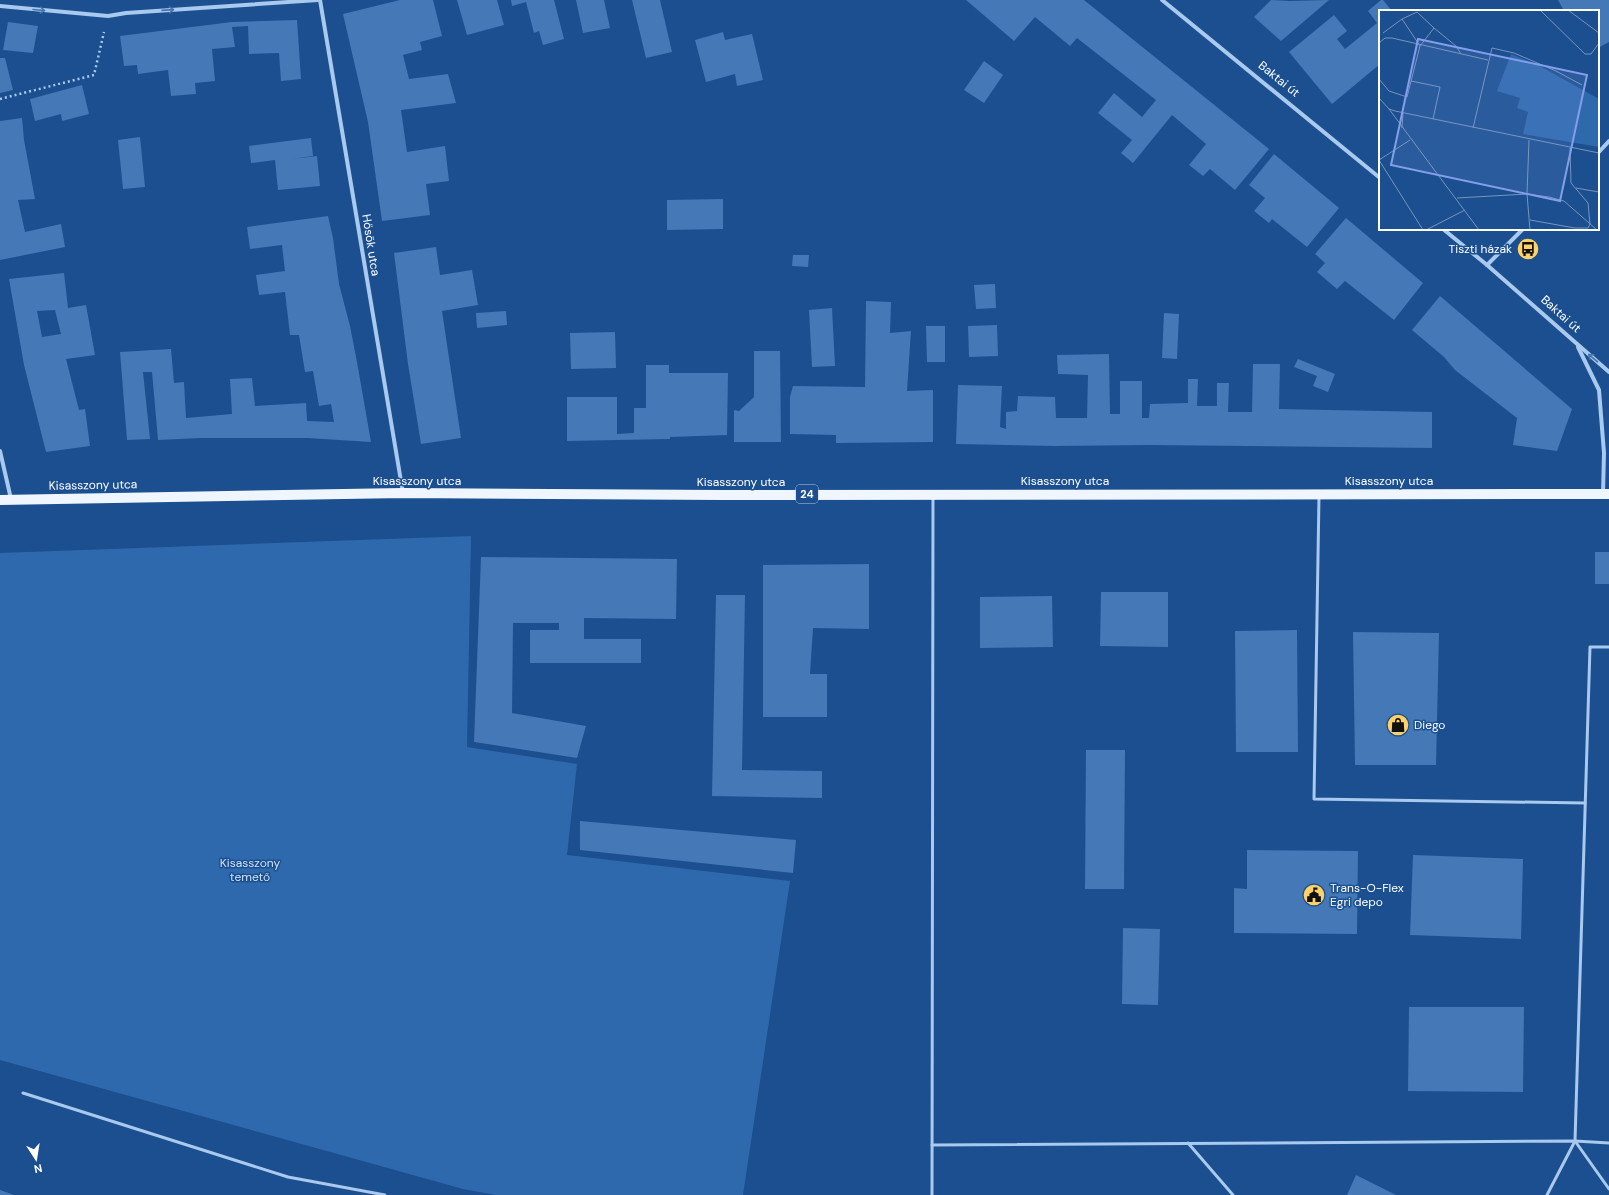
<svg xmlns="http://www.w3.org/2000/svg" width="1609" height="1195" font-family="'DM Sans',sans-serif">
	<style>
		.green { fill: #2e69ad }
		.building { fill: #4478b7; fill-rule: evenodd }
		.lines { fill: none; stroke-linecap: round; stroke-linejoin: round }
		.path { stroke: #a9c9ee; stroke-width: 2.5; stroke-dasharray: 2 3; stroke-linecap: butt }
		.service { stroke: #a9c9ee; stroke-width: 3 }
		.minor { stroke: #a9c9ee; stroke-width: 4 }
		.primary { stroke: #f0f6ff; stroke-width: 10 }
		.oneway { stroke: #4674ac }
		.labels { text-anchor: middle; stroke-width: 3; stroke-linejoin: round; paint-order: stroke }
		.shield { fill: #1b4f8f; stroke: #bbcadd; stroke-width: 1 }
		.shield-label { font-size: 11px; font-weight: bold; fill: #fff }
		.street-label { font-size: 12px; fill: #fff; stroke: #1b4f8f }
		.poi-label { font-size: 12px; fill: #fff; stroke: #1b4f8f; text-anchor: start }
		.park-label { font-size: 12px; fill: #cfe3fa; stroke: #1b4f8f }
		.inset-road { fill: none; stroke: #7695bc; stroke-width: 1 }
		.view { fill: #839eea; fill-opacity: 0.15; stroke: #839eea; stroke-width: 2 }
		.inset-edge { fill: none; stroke: #fff; stroke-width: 2 }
	</style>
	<rect width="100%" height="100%" fill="#1b4f8f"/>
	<path class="green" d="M471,536l-4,211 110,17 -10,91 223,26 -47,314h-247l-33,-6 -463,-129v-507z"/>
	<g class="building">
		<path d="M400,0h33l9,36 -22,6 2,8 -19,5 6,24 39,-5 8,29 -55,7 6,42 38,-6 4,35 -23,3 4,31 -48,6 -14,-99 -25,-108z"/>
		<path d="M457,0h40l7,25 -37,10z"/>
		<path d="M511,0h43l10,39 -21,6 -4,-14 -5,2 -8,-31 -14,4z"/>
		<path d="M576,0h28l6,28 -27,5z"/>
		<path d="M632,0h28l12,52 -26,6z"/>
		<path d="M966,0h118l185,149 -34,41 -25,-21 -7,7 -14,-11 17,-21 -34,-29 -39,48 -12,-10 11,-13 -34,-27 16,-20 28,24 14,-17 -79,-62 -7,8 -35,-29 -21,24z"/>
		<path d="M1271,0l19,1 39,-1 -48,41 -27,-24z"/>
		<path d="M1381,0h2l9,11h-12v53l-48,40 -43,-52 45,-37 13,16 -10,8 8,10 32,-26 -9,-12z"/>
		<path d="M1558,0h51v42l-11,6v-37h-34z"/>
		<path d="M297,20l4,59 -20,2 -2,-28 -30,1 -1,-28 -16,1 3,20 -23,2 3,32 -20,2 1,11 -25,2 -3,-26 -30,4 -1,-9 -13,1 -4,-30 112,-14z"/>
		<path d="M8,22l30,4 -5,27 -30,-3z"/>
		<path d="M723,32l2,8 27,-6 11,46 -26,6 -2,-12 -29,8 -11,-42z"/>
		<path d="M0,58h5l8,32 -13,3z"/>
		<path d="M984,61l19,14 -19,28 -20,-13z"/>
		<path d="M82,85l7,29 -27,7 -1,-7 -26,7 -5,-22z"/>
		<path d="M22,118l2,22 11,59 -17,1 7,32 36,-8 4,23 -65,13v-139z"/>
		<path d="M140,137l5,50 -22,2 -5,-49z"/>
		<path d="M311,138l2,18 -21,3 25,-3 3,30 -42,4 -3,-30 -24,3 -2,-17z"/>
		<path d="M1274,154l65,54 -32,39 -35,-28 -3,4 -15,-12 11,-13 -16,-13z"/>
		<path d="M723,199v30l-56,1v-30z"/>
		<path d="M328,216l5,22 6,46 11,42 7,36 14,80 -64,-4h-107l-42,2 -6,-68h-9l7,67 -23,1 -7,-88 51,-3 3,34 10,-1 2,36 46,-4 -2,-35 22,-1 3,28 51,-3 1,18 27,1 -3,-18 -12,2 -6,-35 -8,1 -6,-37h-9l-5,-43 -26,3 -3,-20 29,-4 -3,-26 -32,4 -3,-22z"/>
		<path d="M1346,218l77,65 -29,37 -49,-39 -8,8 -20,-17 8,-9 -10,-9z"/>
		<path d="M436,247l4,28 32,-5 6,35 -36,6 19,127 -40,6 -13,-80 -14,-111z"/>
		<path d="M793,255h16l-1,12 -16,-1z"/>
		<path d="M64,273l4,35 18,-3 9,50 -29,4 13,51 6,-1 5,37 -44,6 -22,-87 -15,-86zM55,310l6,24 -19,3 -5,-26z"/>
		<path d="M995,284l1,24 -20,1 -2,-24z"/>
		<path d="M1440,296l132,113 -15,42 -44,-6 4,-27 -62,-48 -11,-13 -32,-27z"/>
		<path d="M866,301l25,1 -1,31 21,-2 -4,60 26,-1v52l-97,1v-8l-46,-1v-37l3,-11 72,1z"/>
		<path d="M832,308l3,58 -23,1 -3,-57z"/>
		<path d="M506,311l1,14 -30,3 -1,-15z"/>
		<path d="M1164,313l15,1 -2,45 -15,-1z"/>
		<path d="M997,325l1,31 -29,1 -1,-31z"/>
		<path d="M926,326h19v36h-18z"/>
		<path d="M615,332l1,36 -45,1 -1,-36z"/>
		<path d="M754,351h26l1,91h-47v-32l5,1 15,-14z"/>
		<path d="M1109,354l1,60h10v-33h22v37h7l1,-14 38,-1v-24h10l-1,27h20v-23h12l-1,29h24l1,-48h27l-1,45 153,3v36l-283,-3 -94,1 -99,-2 2,-59 44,1 -2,41 6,2v-17l11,-1 1,-15 37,1 1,21h31l1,-43 -30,-1 -1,-19z"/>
		<path d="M1298,359l37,15 -7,18 -15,-6 4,-10 -23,-9z"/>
		<path d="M646,365h23v8h59l-1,62 -57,2v2l-103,2v-44h50v37l17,-1v-25h12z"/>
		<rect x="1595" y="552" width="14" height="32"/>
		<path d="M481,557l196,2 -1,60 -92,-1v21h57v24h-111v-33h29v-7h-46l-1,90 74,13 -9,32 -103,-16z"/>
		<path d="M869,564v65l-56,-1 -3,46h17v43h-64v-152z"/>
		<path d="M1101,592h67v55l-68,-1z"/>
		<path d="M716,595h29l-3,175 80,1v27l-110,-2z"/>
		<path d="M1052,596l1,51 -73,1v-51z"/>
		<path d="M1297,630l1,122h-62l-1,-121z"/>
		<path d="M1353,632l86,1 -3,132h-81z"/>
		<path d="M1086,750h39l-1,139h-39z"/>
		<path d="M580,821l216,19 -3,33 -213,-23z"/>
		<path d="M1247,850l111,1 -1,83 -123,-1v-45l13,1z"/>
		<path d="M1413,855l110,4 -2,80 -111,-4z"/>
		<path d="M1123,928l37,1 -2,76 -36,-1z"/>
		<path d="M1409,1007h115l-1,85 -115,-1z"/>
		<path d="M1356,1175l40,20h-49z"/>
		<path d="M0,1190l14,5h-14z"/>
	</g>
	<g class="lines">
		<path class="path" d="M0,99l94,-24 10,-43"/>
		<g class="service">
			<path d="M1319,496l-5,303 271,4"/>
			<path d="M23,1093l265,84 97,18"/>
			<path d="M1575,1141l34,48"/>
			<path d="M1188,1143l45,52"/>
			<path d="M932,1145l643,-4 34,2"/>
			<path d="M932,1195l1,-698"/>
			<path d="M1547,1195l28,-54 15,-494h19"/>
		</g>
		<g class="minor">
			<path d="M320,0l83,493"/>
			<path d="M1162,0l218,178"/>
			<path d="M0,6l108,10 18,-3 192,-13"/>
			<path d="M1598,153l11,-12"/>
			<path d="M1443,229l44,36 122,107"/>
			<path d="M1487,265l36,-36"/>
			<path d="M1578,347l21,43 5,63 -1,40"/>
			<path d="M0,451l11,48"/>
		</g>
		<path class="primary" d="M0,500l403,-7 319,2 887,-1"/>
	</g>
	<defs><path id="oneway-shaft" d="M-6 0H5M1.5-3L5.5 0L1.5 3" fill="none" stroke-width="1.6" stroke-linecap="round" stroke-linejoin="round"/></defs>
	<g class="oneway">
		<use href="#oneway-shaft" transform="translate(39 10) rotate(5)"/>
		<use href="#oneway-shaft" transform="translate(168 10) rotate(-4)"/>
		<use href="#oneway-shaft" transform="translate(1593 358) rotate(-140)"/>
	</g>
	<defs>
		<g id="bus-disc" transform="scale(1.15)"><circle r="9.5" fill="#ffd166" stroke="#1b4f8f"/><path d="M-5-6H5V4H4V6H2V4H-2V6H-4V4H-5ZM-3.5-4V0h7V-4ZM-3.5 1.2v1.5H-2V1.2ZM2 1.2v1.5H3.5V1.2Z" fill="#111"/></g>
		<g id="shop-disc" transform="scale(1.15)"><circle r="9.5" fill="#ffd166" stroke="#1b4f8f"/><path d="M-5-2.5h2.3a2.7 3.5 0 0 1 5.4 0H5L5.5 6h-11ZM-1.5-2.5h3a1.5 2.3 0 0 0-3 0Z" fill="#111"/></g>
		<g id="civic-disc" transform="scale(1.15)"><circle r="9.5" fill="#ffd166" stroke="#1b4f8f"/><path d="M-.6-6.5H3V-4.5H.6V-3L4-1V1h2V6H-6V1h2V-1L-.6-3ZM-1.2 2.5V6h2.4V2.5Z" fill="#111"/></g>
	</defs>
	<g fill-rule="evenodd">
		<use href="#bus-disc" x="1528" y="249"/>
		<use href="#shop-disc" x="1398" y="725"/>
		<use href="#civic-disc" x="1314" y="895"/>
	</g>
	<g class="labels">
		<rect class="shield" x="796" y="485" width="22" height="18" rx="3"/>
		<g class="shield-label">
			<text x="807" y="498">24</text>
		</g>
		<g class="street-label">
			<text transform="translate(1279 79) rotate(39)" y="4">Baktai út</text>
			<text transform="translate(371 245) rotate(81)" y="4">Hősök utca</text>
			<text transform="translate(1561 314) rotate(42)" y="4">Baktai út</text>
			<text x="417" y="485">Kisasszony utca</text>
			<text x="1065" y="485">Kisasszony utca</text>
			<text x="1389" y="485">Kisasszony utca</text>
			<text x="741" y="486">Kisasszony utca</text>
			<text transform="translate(93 485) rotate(-1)" y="4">Kisasszony utca</text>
		</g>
		<g class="poi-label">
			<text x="1512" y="253" text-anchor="end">Tiszti házak</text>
			<text x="1414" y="729">Diego</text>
			<text x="1330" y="892">Trans-O-Flex<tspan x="1330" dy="14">Egri depo</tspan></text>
		</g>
		<g class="park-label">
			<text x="250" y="867">Kisasszony<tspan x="250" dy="14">temető</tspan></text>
		</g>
	</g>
	<g transform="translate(1379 10)">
		<rect width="220" height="220" fill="#1b4f8f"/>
		<path d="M132,44l27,11 61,34v48l-76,-13 5,-22 -11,-4 3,-10 -23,-7z" fill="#2e69ad"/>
		<path class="inset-road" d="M161,0l45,44h6l8,-11M189,0l31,23M23,9l15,-7 17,16M4,23l19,-14 18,27M0,33l6,-5h7l96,22M0,69l10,12 18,6 13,-51 14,-18 22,18 5,8M32,71l29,6 -7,32M0,88l10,11 6,2 204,42M10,99l90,121M23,118l1,-15M94,118l19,-80 22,5 42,18 26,14M150,130l-2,54 3,36M191,138l1,35 17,20 2,21M0,150l44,70M0,150l31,-20M197,178l23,4M78,188l70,-4 22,3 15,4 33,29M151,210l45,8h13l2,-4M47,220l39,-20"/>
		<path class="view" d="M39,29l169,36 -27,126 -169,-36z"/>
		<rect width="220" height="220" class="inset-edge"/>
	</g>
	<g transform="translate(36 1159) rotate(168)" stroke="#1b4f8f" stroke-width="3" paint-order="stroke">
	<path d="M0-3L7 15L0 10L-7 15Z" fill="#ffffff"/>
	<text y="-6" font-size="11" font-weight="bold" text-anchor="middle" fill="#ffffff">N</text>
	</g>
</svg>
